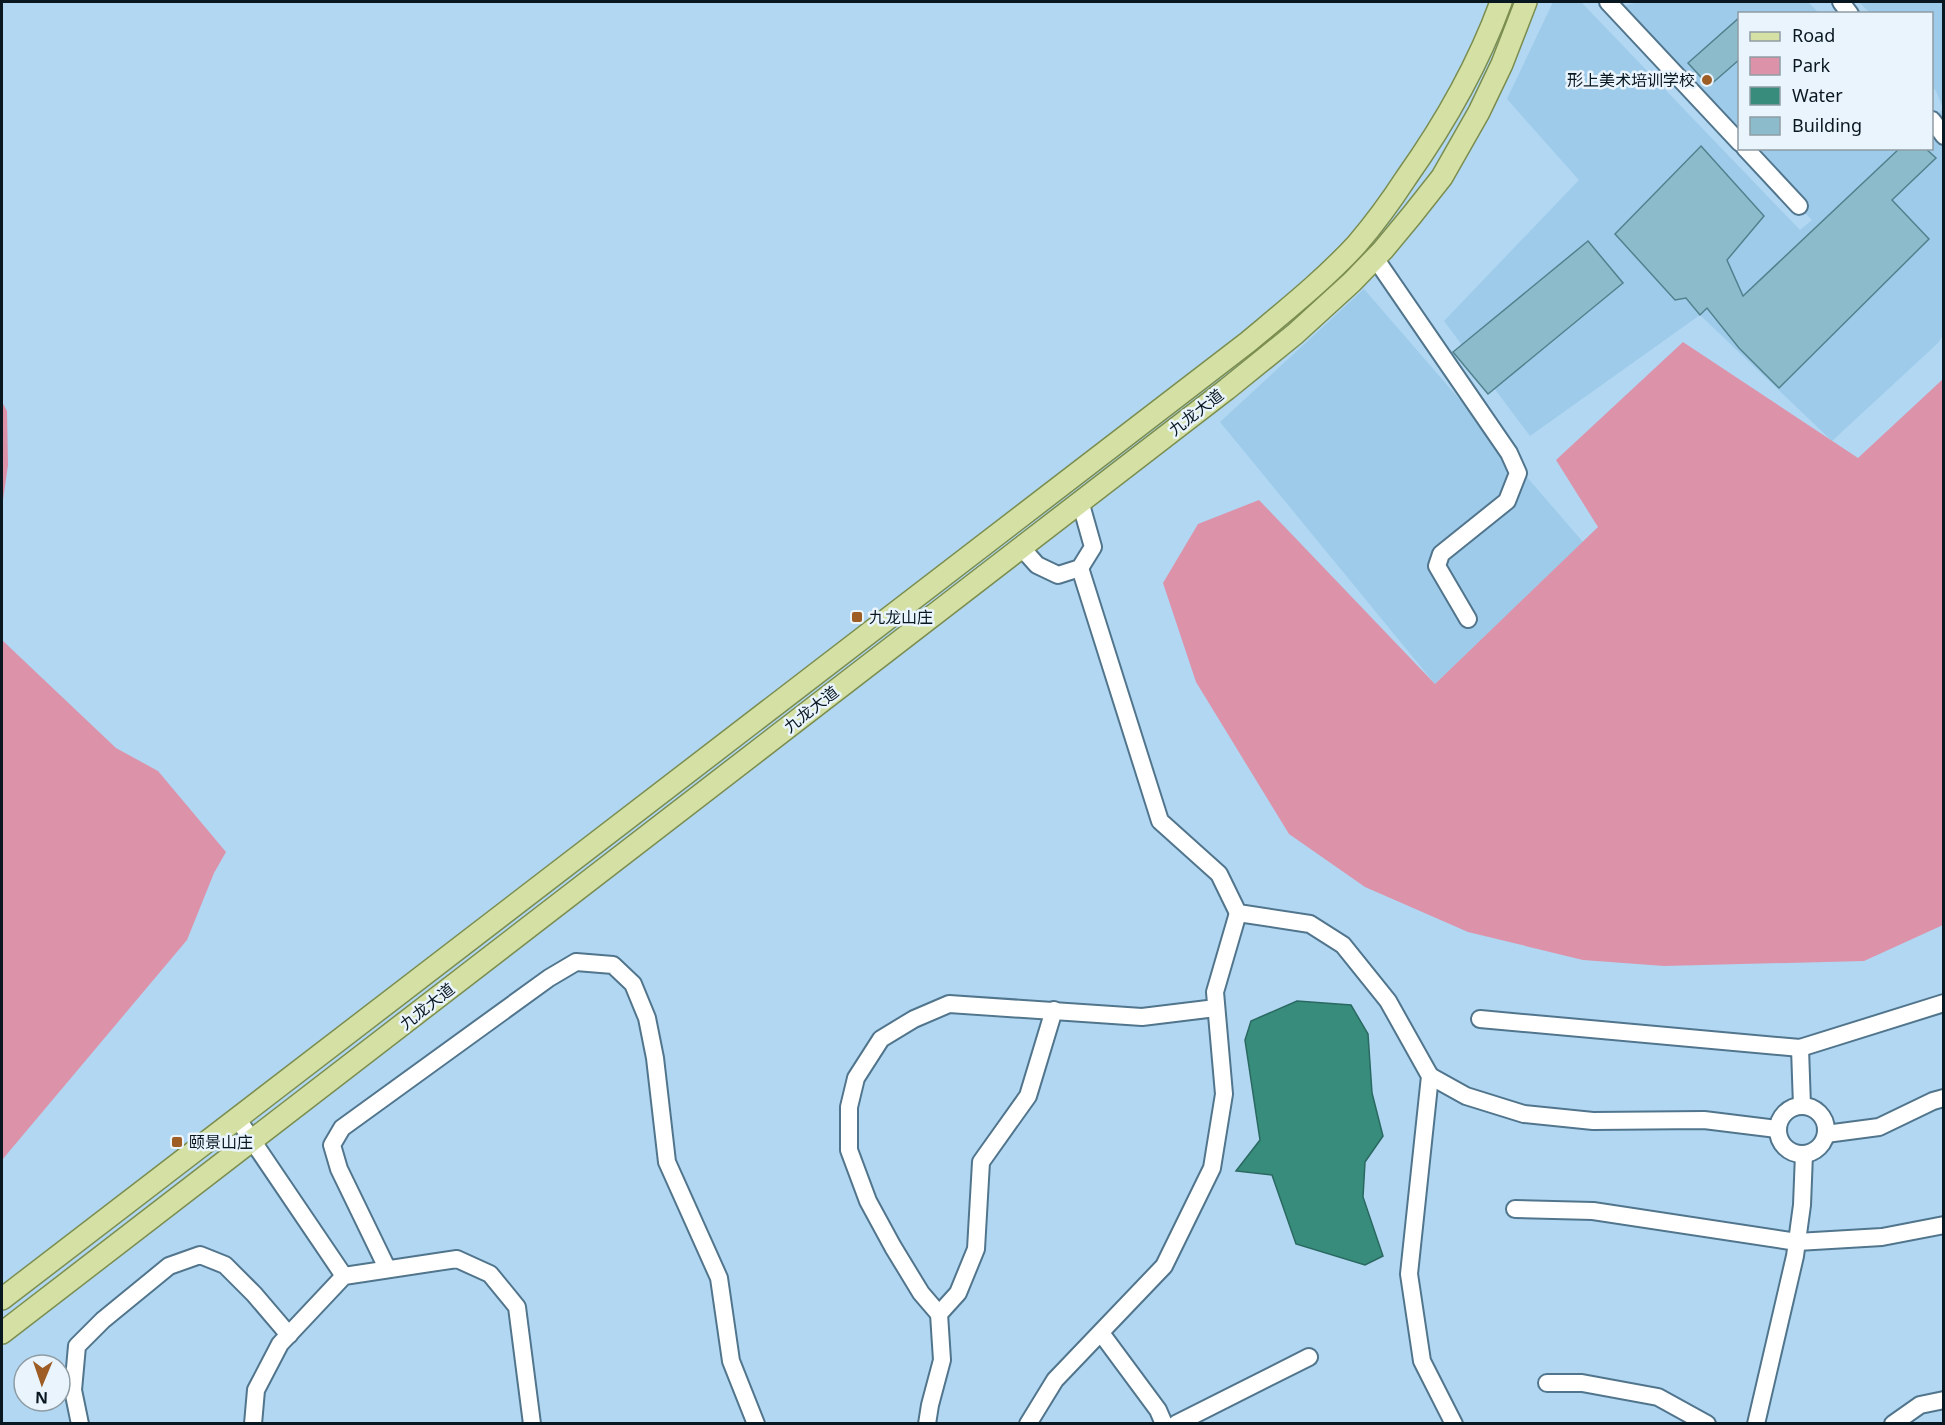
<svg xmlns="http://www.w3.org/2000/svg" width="1945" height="1425" font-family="'Noto Sans','Noto Sans SC',sans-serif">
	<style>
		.built { fill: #9ecbea }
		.green { fill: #dc93aa }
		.water { fill: #388c7c; stroke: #2a6961; stroke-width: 1.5 }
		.building { fill: #8cbccb; stroke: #52818e; stroke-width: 1.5 }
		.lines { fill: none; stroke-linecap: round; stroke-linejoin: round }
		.minor-casing { stroke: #51758c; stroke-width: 20 }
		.major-casing { stroke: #7b8d4f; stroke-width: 24 }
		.minor { stroke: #fff; stroke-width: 16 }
		.major { stroke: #d5e1a4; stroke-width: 21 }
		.poi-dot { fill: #9d5d25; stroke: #e9f4fc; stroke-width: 2 }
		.labels { text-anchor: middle; stroke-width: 5; stroke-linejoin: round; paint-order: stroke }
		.poi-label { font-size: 16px; fill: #091721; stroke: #e9f4fc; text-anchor: start }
		.street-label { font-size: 16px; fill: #091721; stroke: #e9f4fc }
	</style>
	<rect width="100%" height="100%" fill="#b1d7f2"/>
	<g class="built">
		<path d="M1553,2h28l219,228 12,-10 -70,-71 190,-1v-28l11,-11v226l-5,8 -106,98 -132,-126 -170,121 -86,-115 135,-141 -72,-81z"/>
		<path d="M1637,2h171l11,11 -79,1 -1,132 -131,-134z"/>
		<path d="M1859,2h84v106l-7,-17 -4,-5v-72l-62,-1z"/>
		<path d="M1364,289l219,253 -148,142 -215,-262z"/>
	</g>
	<g class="green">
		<path d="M1683,342l175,116 85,-79v546l-79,36 -200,5 -81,-6 -115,-28 -103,-45 -76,-53 -93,-152 -33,-99 35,-59 61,-24 176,184 163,-157 -42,-67z"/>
		<path d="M2,402l5,9 1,54 -5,35 -1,3z"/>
		<path d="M2,640l114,108 42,23 68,81 -12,21 -27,67 -185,220z"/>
	</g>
	<path class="water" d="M1297,1001l54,4 17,29 4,59 11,43 -18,26 -2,35 20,59 -18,9 -69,-21 -24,-69 -36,-4 24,-31 -15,-100 6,-19z"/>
	<g class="building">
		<path d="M1740,17v42l-31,27 -21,-23z"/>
		<path d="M1701,146l63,70 -37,44 16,36 157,-148h25l11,10 -44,42 37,39 -150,149 -40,-40 -32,-40 -7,7 -14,-17 -11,2 -60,-66z"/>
		<path d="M1588,241l35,42 -135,111 -35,-42z"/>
	</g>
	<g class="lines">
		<g class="minor-casing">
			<g id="minor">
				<path d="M1608,2l132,141"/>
				<path d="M1841,2l9,12"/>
				<path d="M1932,120l12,16"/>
				<path d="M1745,148l54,58"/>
				<path d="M1375,258l134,195 9,20 -11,28 -66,53 -4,12 31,53"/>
				<path d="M1021,547l16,18 21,10 22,-7 13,-21 -13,-46"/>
				<path d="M1080,568l80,253 59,53 19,39 72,11 33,21 45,56 42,75 -21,198 13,87 32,63"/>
				<path d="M1480,1019l320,29 144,-45"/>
				<path d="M1800,1048l2,58"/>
				<path d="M1430,1076l36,20 58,18 69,7 111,-1 73,9"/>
				<circle cx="1802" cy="1130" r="24"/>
				<path d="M237,1118l107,158"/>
				<path d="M1826,1134l53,-7 54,-26 11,-3"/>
				<path d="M1515,1209l78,2 204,31 85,-5 62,-12"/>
				<path d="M387,1268l-48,-99 -7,-24 10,-17 207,-150 27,-16 37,3 20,19 14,34 8,40 12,104 52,116 12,83 25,63"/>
				<path d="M939,1314l19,-21 18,-44 5,-87 47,-66 26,-86"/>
				<path d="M1101,1333l57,77 6,14"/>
				<path d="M1547,1383h35l76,14 49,27"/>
				<path d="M80,1424l-7,-34 4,-44 26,-26 66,-54 31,-11 25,10 29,29 35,41"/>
				<path d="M253,1424l3,-34 24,-46 64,-68 113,-17 33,15 27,33 15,117"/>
				<path d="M927,1424l3,-19 12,-45 -3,-46 -18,-21 -28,-46 -25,-46 -19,-51v-43l7,-29 25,-39 33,-20 35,-15 193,13 74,-9"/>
				<path d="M1028,1424l27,-44 109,-114 48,-98 12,-74 -9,-102 23,-79"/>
				<path d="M1176,1424l133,-67"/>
				<path d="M1756,1424l39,-168 7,-51 2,-51"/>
				<path d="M1893,1424l27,-19 24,-5"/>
			</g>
		</g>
		<g class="major-casing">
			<g id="major">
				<path d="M2,1299l1246,-957c37,-31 76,-62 109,-98 18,-21 34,-43 49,-66 39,-55 72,-113 95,-176"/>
				<path d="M2,1333l1225,-944 68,-55 57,-52 31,-32 29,-35 30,-38 37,-65 23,-48 24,-62"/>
			</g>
		</g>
		<use href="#minor" class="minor"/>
		<use href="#major" class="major"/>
	</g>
	<g class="poi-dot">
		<circle cx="1707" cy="80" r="6"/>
		<rect x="851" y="611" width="12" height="12" rx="3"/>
		<rect x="171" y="1136" width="12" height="12" rx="3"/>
	</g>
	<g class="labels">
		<g class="poi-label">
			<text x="1695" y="86" text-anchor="end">形上美术培训学校</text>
			<text x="869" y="623">九龙山庄</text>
			<text x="189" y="1148">颐景山庄</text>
		</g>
		<g class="street-label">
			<text transform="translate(1196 412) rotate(-38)" y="6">九龙大道</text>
			<text transform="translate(811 709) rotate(-38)" y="6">九龙大道</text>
			<text transform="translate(427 1006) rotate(-38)" y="6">九龙大道</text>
		</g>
	</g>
	<rect width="1945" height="1425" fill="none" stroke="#091721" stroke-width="6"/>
	<rect x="1738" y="12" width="195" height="138" fill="#e9f4fc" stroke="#8f9ca4" stroke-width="1.5"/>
	<rect x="1750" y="32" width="30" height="9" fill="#d5e1a4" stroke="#8f9ca4" stroke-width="1.5"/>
	<text x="1792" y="42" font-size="18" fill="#091721">Road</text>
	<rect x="1750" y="57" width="30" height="18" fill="#dc93aa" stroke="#8f9ca4" stroke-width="1.5"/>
	<text x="1792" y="72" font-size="18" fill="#091721">Park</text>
	<rect x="1750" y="87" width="30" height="18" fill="#388c7c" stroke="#8f9ca4" stroke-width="1.5"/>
	<text x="1792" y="102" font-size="18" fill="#091721">Water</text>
	<rect x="1750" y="117" width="30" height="18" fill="#8cbccb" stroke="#8f9ca4" stroke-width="1.5"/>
	<text x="1792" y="132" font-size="18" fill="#091721">Building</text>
	<g transform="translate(42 1383) rotate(182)"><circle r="28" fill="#e9f4fc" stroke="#8f9ca4" stroke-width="1.5"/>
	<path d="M0-4.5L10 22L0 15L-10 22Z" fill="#9d5d25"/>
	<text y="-9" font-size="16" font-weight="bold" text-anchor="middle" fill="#091721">N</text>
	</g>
</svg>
